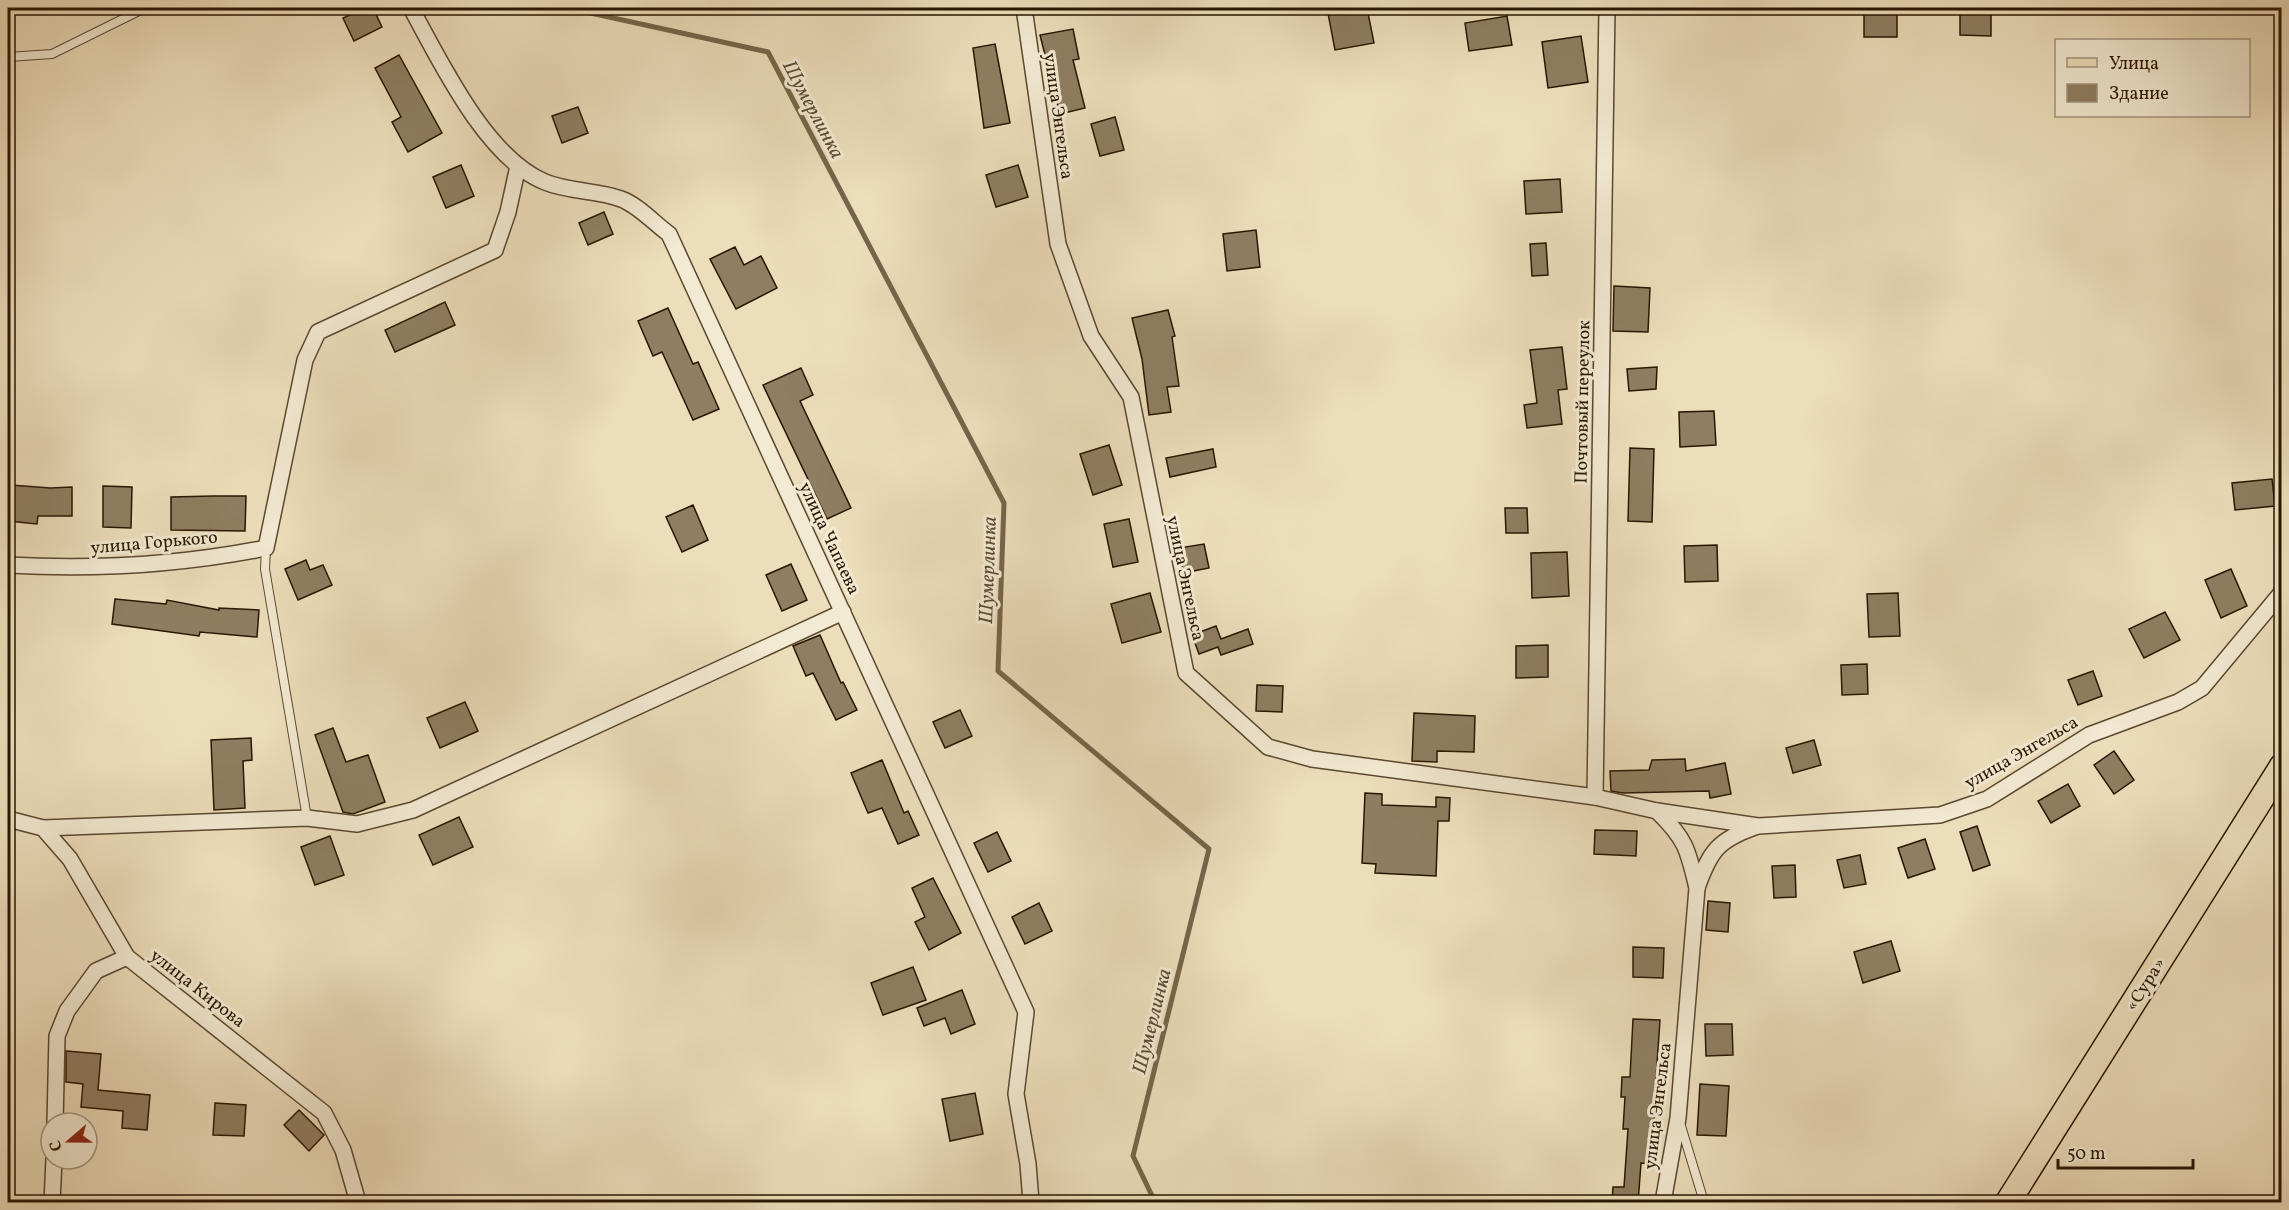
<svg xmlns="http://www.w3.org/2000/svg" width="2289" height="1210" font-family="Vollkorn,serif">
	<style>
		.lines { fill: none; stroke-linecap: round; stroke-linejoin: round }
		.stream { stroke: #76654b; stroke-width: 5 }
		.building { fill: #8f7e62; stroke: #291602; stroke-width: 1.5 }
		.service-casing { stroke: #5a4830; stroke-width: 10 }
		.minor-casing { stroke: #5a4830; stroke-width: 18 }
		.primary-casing { stroke: #291602; stroke-width: 27 }
		.service { stroke: #f3ead3; stroke-width: 8 }
		.minor { stroke: #f3ead3; stroke-width: 15 }
		.primary { stroke: #eddebb; stroke-width: 24 }
		.labels { text-anchor: middle; stroke-width: 6; stroke-linejoin: round; paint-order: stroke }
		.street-label { font-size: 18px; fill: #291602; stroke: #f3ead3 }
		.water-label { font-size: 20px; font-style: italic; fill: #5d4b33; stroke: #f3ead3 }
	</style>
	<rect width="100%" height="100%" fill="#eddebb"/>
	<filter id="stains"><feTurbulence type="fractalNoise" baseFrequency=".00333" numOctaves="4"/><feColorMatrix values="0 0 0 0 .2 0 0 0 0 .09 0 0 0 0 .02 0 0 0 .5 -.17"/></filter>
	<radialGradient id="worn" r=".72"><stop offset=".6" stop-color="#630" stop-opacity="0"/><stop offset="1" stop-color="#630" stop-opacity=".3"/></radialGradient>
	<g class="lines">
		<path class="stream" d="M568,8l200,44 236,451 -6,168 211,178 -76,307 22,46"/>
	</g>
	<g class="building">
		<path d="M365,8h8l9,19 -28,14 -11,-23z"/>
		<path d="M1327,8h40l7,35 -39,7z"/>
		<rect x="1864" y="8" width="33" height="29"/>
		<path d="M1960,8h31v28l-31,-1z"/>
		<path d="M1507,16l5,29 -43,6 -4,-28z"/>
		<path d="M1073,29l6,30 -6,1 12,48 -25,6 -20,-79z"/>
		<path d="M1581,36l7,46 -40,6 -6,-46z"/>
		<path d="M995,44l15,79 -26,5 -11,-80z"/>
		<path d="M399,55l43,78 -34,19 -16,-30 9,-5 -26,-49z"/>
		<path d="M578,107l10,26 -26,10 -10,-27z"/>
		<path d="M1115,117l9,33 -24,6 -9,-32z"/>
		<path d="M461,165l13,31 -28,12 -13,-31z"/>
		<path d="M1018,165l10,32 -32,10 -10,-32z"/>
		<path d="M1560,179l2,33 -36,2 -2,-33z"/>
		<path d="M604,212l9,22 -25,11 -9,-22z"/>
		<path d="M1256,230l4,37 -33,4 -4,-37z"/>
		<path d="M1546,243l2,32 -16,1 -2,-32z"/>
		<path d="M735,247l9,18 17,-9 16,32 -41,21 -26,-50z"/>
		<path d="M1614,286l36,2 -2,44 -35,-1z"/>
		<path d="M445,302l10,23 -60,27 -10,-22z"/>
		<path d="M668,308l25,56 5,-2 21,47 -26,11 -31,-68 -9,4 -15,-35z"/>
		<path d="M1168,310l7,26 -3,1 7,49 -12,1 4,25 -22,3 -7,-56 -10,-41z"/>
		<path d="M1562,347l5,42 -9,1 4,34 -35,4 -3,-23 13,-2 -7,-53z"/>
		<path d="M1657,367l-1,22 -27,2 -2,-22z"/>
		<path d="M801,368l12,27 -13,6 51,107 -24,11 -64,-134z"/>
		<path d="M1714,411l2,34 -36,2 -1,-35z"/>
		<path d="M1109,445l13,40 -29,10 -13,-41z"/>
		<path d="M1630,448l24,1 -2,73 -24,-1z"/>
		<path d="M1213,449l3,18 -46,10 -4,-19z"/>
		<path d="M2272,479l3,27 -40,4 -3,-27z"/>
		<path d="M11,485l39,3 22,-1v29h-34l-1,8 -29,-3z"/>
		<path d="M103,486l29,1 -1,41 -28,-1z"/>
		<path d="M213,496h33l-1,35 -74,-1v-33z"/>
		<path d="M693,505l15,35 -26,12 -16,-35z"/>
		<path d="M1505,508h22l1,25h-22z"/>
		<path d="M1129,519l9,43 -25,5 -9,-43z"/>
		<path d="M1204,544l5,24 -26,5 -4,-25z"/>
		<path d="M1717,545l1,36 -33,1 -1,-36z"/>
		<path d="M1567,552l2,44 -37,2 -1,-45z"/>
		<path d="M306,560l4,10 13,-5 9,20 -34,15 -13,-31z"/>
		<path d="M791,564l16,36 -25,11 -16,-36z"/>
		<path d="M2231,569l16,37 -26,12 -16,-38z"/>
		<path d="M1150,593l11,39 -39,11 -11,-39z"/>
		<path d="M1898,593l2,43 -31,1 -2,-43z"/>
		<path d="M115,599l51,5 1,-4 52,10v-2l40,2 -2,27 -57,-5 -1,4 -87,-12z"/>
		<path d="M2165,612l15,28 -36,18 -15,-29z"/>
		<path d="M1216,626l5,13 27,-10 5,15 -32,11 -3,-8 -19,7 -7,-19z"/>
		<path d="M820,635l21,48 2,-1 14,28 -21,10 -23,-47 -7,3 -13,-30z"/>
		<path d="M1548,645v32l-32,1v-32z"/>
		<path d="M1867,664l1,30 -26,1 -1,-30z"/>
		<path d="M2093,671l9,25 -24,9 -10,-25z"/>
		<path d="M1257,685l26,1 -1,26 -26,-1z"/>
		<path d="M465,702l13,29 -38,17 -13,-30z"/>
		<path d="M960,710l12,26 -27,12 -12,-26z"/>
		<path d="M1414,713l61,3 -1,36 -37,-1v11l-25,-1z"/>
		<path d="M333,728l13,34 22,-7 17,47 -32,12 -10,-2 -28,-77z"/>
		<path d="M251,738l1,22 -9,1 2,47 -31,2 -3,-70z"/>
		<path d="M1814,740l7,25 -28,8 -7,-25z"/>
		<path d="M2114,751l20,29 -20,14 -20,-29z"/>
		<path d="M1685,759l1,12 39,-8 6,31 -21,4 -1,-7 -86,2 -12,-2 -1,-20 39,-1 3,-10z"/>
		<path d="M882,760l22,53 4,-2 11,24 -21,9 -16,-36 -14,5 -17,-40z"/>
		<path d="M2068,784l12,22 -29,17 -13,-22z"/>
		<path d="M1365,793l17,1v11l54,2v-10l14,1 -1,23h-11l-2,55 -61,-3 1,-9 -14,-1z"/>
		<path d="M459,817l14,30 -40,18 -14,-30z"/>
		<path d="M1977,826l13,39 -17,6 -13,-39z"/>
		<path d="M1595,830l42,1 -1,25 -42,-2z"/>
		<path d="M997,832l14,29 -23,11 -14,-29z"/>
		<path d="M330,836l14,39 -29,10 -14,-38z"/>
		<path d="M1925,839l10,30 -27,9 -10,-30z"/>
		<path d="M1860,855l6,29 -22,4 -7,-28z"/>
		<path d="M1795,865l1,32 -22,1 -2,-32z"/>
		<path d="M933,878l28,55 -32,17 -14,-28 10,-5 -13,-29z"/>
		<path d="M1708,901l22,2 -2,29 -22,-2z"/>
		<path d="M1039,903l13,28 -27,13 -13,-27z"/>
		<path d="M1891,941l9,30 -37,12 -9,-31z"/>
		<path d="M1633,947l31,1 -1,30 -30,-1z"/>
		<path d="M913,967l13,33 -43,15 -12,-32z"/>
		<path d="M962,990l13,34 -24,10 -6,-16 -21,8 -7,-18z"/>
		<path d="M1633,1019l27,1 -4,59h3l-1,20h-3l-3,65 -11,-1 -3,40h-26l1,-16h11l4,-58h-5l2,-32h-4l1,-20h8z"/>
		<path d="M1705,1024h27l1,31 -27,1z"/>
		<path d="M66,1051l35,3 -3,36 52,5 -3,35 -25,-2 1,-17 -42,-4 2,-23 -17,-2z"/>
		<path d="M1700,1084l29,2 -3,50 -29,-1z"/>
		<path d="M975,1093l8,41 -33,7 -8,-42z"/>
		<path d="M215,1103l31,2 -2,31 -31,-1z"/>
		<path d="M299,1110l25,25 -15,16 -25,-26z"/>
	</g>
	<g class="lines">
		<g class="service-casing">
			<g id="service">
				<path d="M8,57l44,-3 93,-46"/>
				<path d="M266,548l-1,21 42,249"/>
				<path d="M1681,1126l23,76"/>
			</g>
		</g>
		<g class="minor-casing">
			<g id="minor">
				<path d="M411,8c29,53 75,150 134,174 24,10 52,8 76,17 17,6 34,25 48,35l357,778 -10,82 12,70 3,38"/>
				<path d="M1024,8l34,236 33,92 40,61 55,276 82,74 44,12 283,38 62,14 101,15 182,-11 47,-16 102,-64 89,-33 24,-14 80,-96"/>
				<path d="M8,565c87,5 172,0 258,-17l39,-188 13,-28 177,-82 13,-38 10,-46"/>
				<path d="M1595,797l12,-789"/>
				<path d="M1657,811c29,28 31,39 40,77l-19,230 -15,84"/>
				<path d="M8,819l35,9 264,-10 50,6 56,-14 430,-198"/>
				<path d="M43,828l27,31 57,98 197,156 19,37 15,52"/>
				<path d="M1697,888c13,-37 21,-48 58,-61"/>
				<path d="M55,1123l2,-87 10,-25 29,-40 31,-14"/>
				<path d="M52,1202l2,-43"/>
			</g>
		</g>
		<g class="primary-casing">
			<path id="primary" d="M2008,1202l274,-436"/>
		</g>
		<use href="#service" class="service"/>
		<use href="#minor" class="minor"/>
		<use href="#primary" class="primary"/>
	</g>
	<g class="labels">
		<g class="street-label">
			<text transform="translate(1059 116) rotate(82)" y="6">улица Энгельса</text>
			<text transform="translate(1582 402) rotate(-89)" y="6">Почтовый переулок</text>
			<text transform="translate(830 538) rotate(65)" y="6">улица Чапаева</text>
			<text transform="translate(154 542) rotate(-5)" y="6">улица Горького</text>
			<text transform="translate(1186 578) rotate(78)" y="6">улица Энгельса</text>
			<text transform="translate(2021 752) rotate(-30)" y="6">улица Энгельса</text>
			<text transform="translate(2145 984) rotate(-58)" y="6">«Сура»</text>
			<text transform="translate(198 988) rotate(38)" y="6">улица Кирова</text>
			<text transform="translate(1657 1106) rotate(-83)" y="6">улица Энгельса</text>
		</g>
		<g class="water-label">
			<text transform="translate(814 109) rotate(62)" y="7">Шумерлинка</text>
			<text transform="translate(987 570) rotate(-88)" y="7">Шумерлинка</text>
			<text transform="translate(1151 1021) rotate(-76)" y="7">Шумерлинка</text>
		</g>
	</g>
	<rect width="2289" height="1210" fill="none" stroke="#eddebb" stroke-width="30"/>
	<rect x="9" y="9" width="2271" height="1192" fill="none" stroke="#291602" stroke-width="3"/>
	<rect x="15" y="15" width="2259" height="1180" fill="none" stroke="#291602" stroke-width="1.5"/>
	<rect x="2055" y="39" width="195" height="78" fill="#f3ead3" stroke="#a2957f" stroke-width="1.5"/>
	<rect x="2067" y="58" width="30" height="9" fill="#eddebb" stroke="#a2957f" stroke-width="1.5"/>
	<text x="2109" y="69" font-size="18" fill="#291602">Улица</text>
	<rect x="2067" y="84" width="30" height="18" fill="#8f7e62" stroke="#a2957f" stroke-width="1.5"/>
	<text x="2109" y="99" font-size="18" fill="#291602">Здание</text>
	<g transform="translate(69 1141) rotate(250)"><circle r="28" fill="#f3ead3" stroke="#a2957f" stroke-width="1.5"/>
	<path d="M0-4.5L10 22L0 15L-10 22Z" fill="#8f2418"/>
	<text y="-9" font-size="16" font-weight="bold" text-anchor="middle" fill="#291602">С</text>
	</g>
	<path d="M2058 1159v9h135v-9" fill="none" stroke="#291602" stroke-width="3"/>
	<text x="2067" y="1159" font-size="18" fill="#291602" stroke="#f3ead3" stroke-width="4.5" paint-order="stroke">50 m</text>
	<rect width="100%" height="100%" filter="url(#stains)"/>
	<rect width="100%" height="100%" fill="url(#worn)"/>
</svg>
